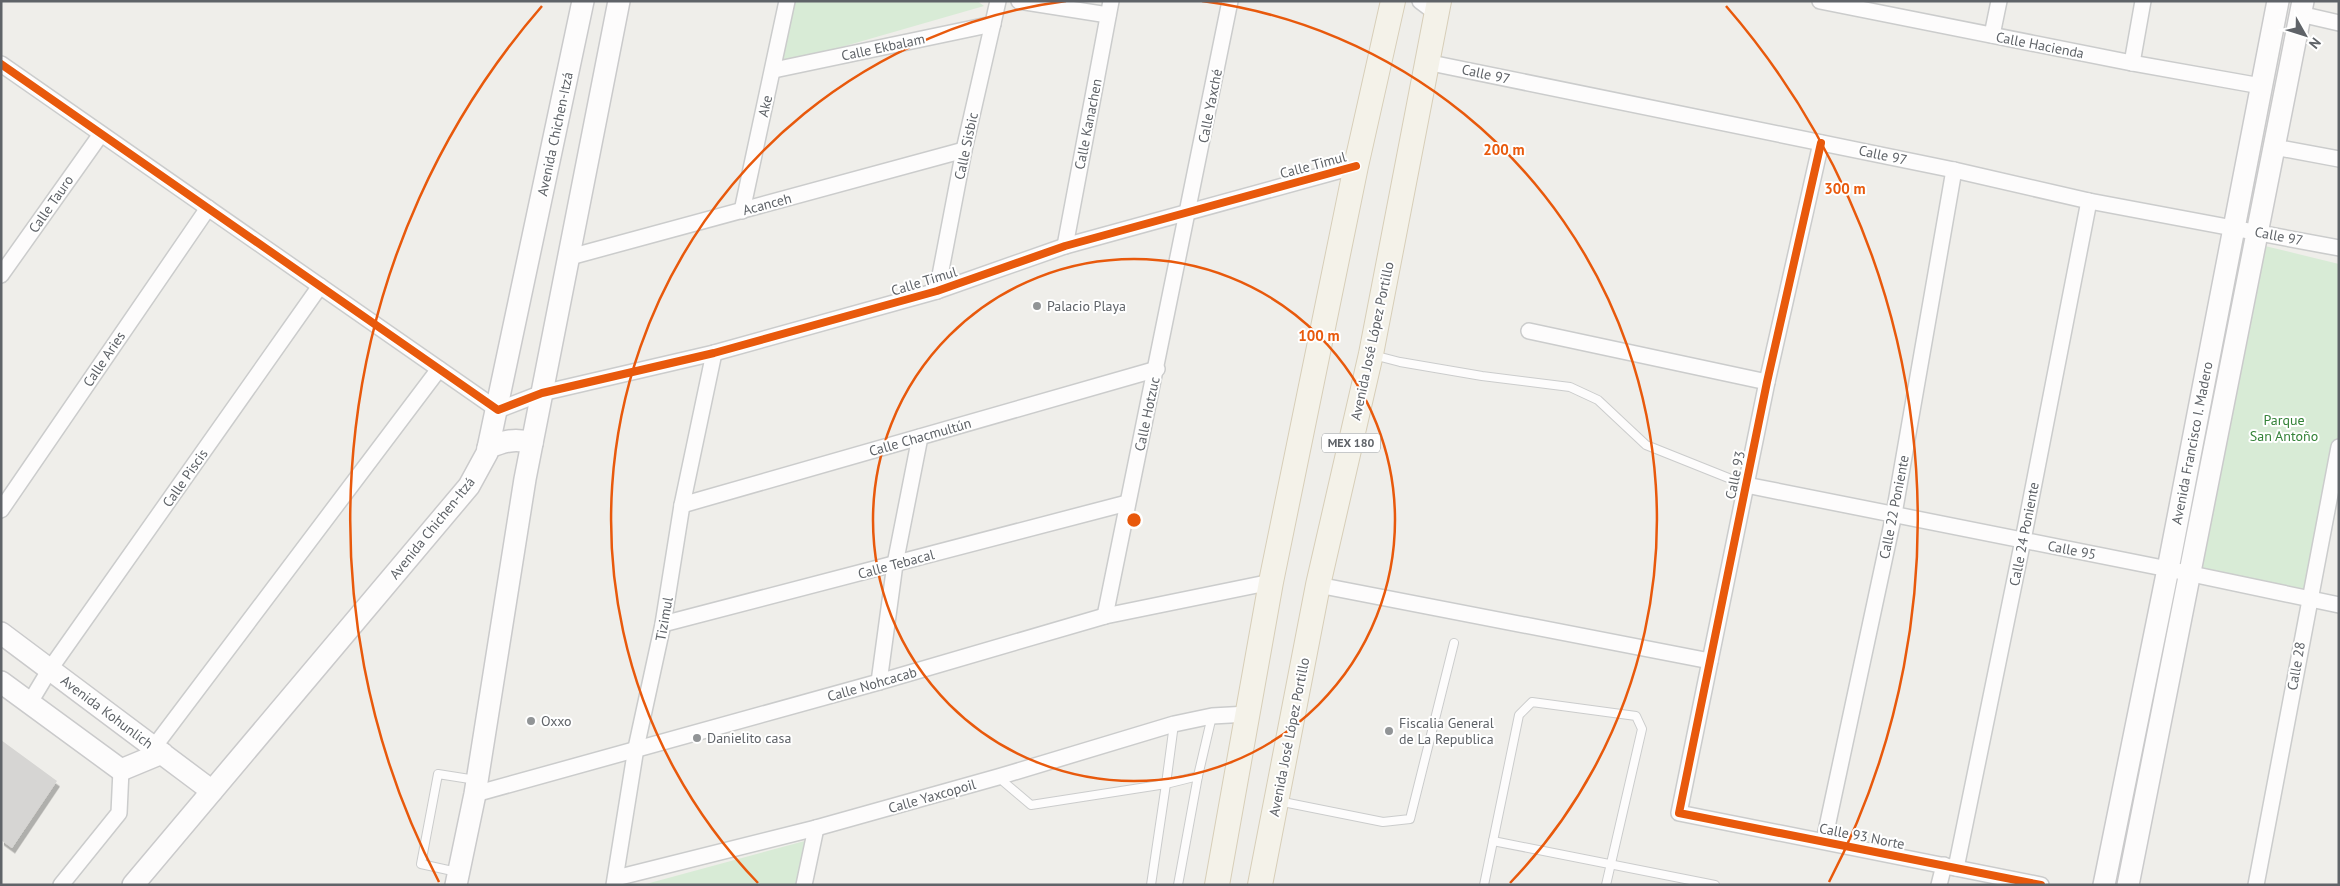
<svg xmlns="http://www.w3.org/2000/svg" width="2340" height="886" font-family="'PT Sans',sans-serif">
	<style>
		.green { fill: #d8ebd6 }
		.building { fill: #d6d5d3; filter: url(#shadow) }
		.lines { fill: none; stroke-linecap: round; stroke-linejoin: round }
		.lane-casing { stroke: #cbcccc; stroke-width: 10 }
		.street-casing { stroke: #cbcccc; stroke-width: 18 }
		.secondary-casing { stroke: #cacacb; stroke-width: 24 }
		.primary-casing { stroke: #d7ceb8; stroke-width: 26 }
		.lane { stroke: #fdfcfc; stroke-width: 8 }
		.street { stroke: #fdfcfc; stroke-width: 15 }
		.secondary { stroke: #fdfcfc; stroke-width: 21 }
		.primary { stroke: #f4f2e9; stroke-width: 24 }
		.cycleway-casing { stroke: #fff; stroke-width: 11 }
		.cycleway { stroke: #e8590c; stroke-width: 8 }
		.ring { fill: none; stroke: #e8590c; stroke-width: 2.5 }
		.poi-dot { fill: #919496; stroke: #fff; stroke-width: 2 }
		.labels { text-anchor: middle; stroke-width: 4; stroke-linejoin: round; paint-order: stroke }
		.shield { fill: #fff; stroke: #8f9295; stroke-width: 1 }
		.shield-label { font-size: 12px; font-weight: bold; fill: #5f6368 }
		.street-label { font-size: 14px; fill: #5f6368; stroke: #fff }
		.poi-label { font-size: 14px; fill: #5f6368; stroke: #fff; text-anchor: start }
		.park-label { font-size: 14px; fill: #348238; stroke: #fff }
		.centre { fill: #e8590c; stroke: #fff; stroke-width: 2.5 }
		.ring-label { font-size: 15px; text-anchor: middle; font-weight: bold; fill: #e8590c; stroke: #fff; stroke-width: 4; stroke-linejoin: round; paint-order: stroke }
	</style>
	<defs>
		<filter id="shadow"><feDropShadow dx="3" dy="5.5" stdDeviation="0" flood-color="#0004"/></filter>
	</defs>
	<rect width="100%" height="100%" fill="#efeeea"/>
	<g class="green">
		<path d="M793,1h184l7,5 -205,59z"/>
		<path d="M2265,246l74,18v169l-33,165 -105,-27z"/>
		<path d="M812,839l-14,46 -152,-1z"/>
	</g>
	<path class="building" d="M1,740l56,41 -45,67 -11,-8z"/>
	<g class="lines">
		<g class="lane-casing">
			<g id="lane">
				<path d="M1373,355l27,7 82,14 88,11 28,13 48,45 100,40"/>
				<path d="M998,777l33,28 135,-21 8,-60"/>
				<path d="M1278,801l105,21 27,-3 44,-176"/>
				<path d="M1493,841l222,44"/>
				<path d="M457,872l-36,-8 17,-90 38,6"/>
				<path d="M1151,885l15,-101 32,-8"/>
				<path d="M1178,885l20,-109 14,-60"/>
				<path d="M1484,885l35,-170 13,-13 104,14 6,13 -36,156"/>
			</g>
		</g>
		<g class="street-casing">
			<g id="street">
				<path d="M1019,1l89,14"/>
				<path d="M1420,1l16,12"/>
				<path d="M1820,1l312,62 129,23"/>
				<path d="M2300,14l39,9"/>
				<path d="M1992,35l7,-34"/>
				<path d="M1426,62l528,108 135,31 250,47"/>
				<path d="M2132,63l11,-62"/>
				<path d="M1,64l497,346 44,-17 172,-40 223,-62 128,-45 291,-80"/>
				<path d="M774,70l219,-46"/>
				<path d="M1821,143l-54,239 -88,431 362,72"/>
				<path d="M2274,147l65,12"/>
				<path d="M742,211l45,-210"/>
				<path d="M1065,246l46,-245"/>
				<path d="M570,257l394,-107"/>
				<path d="M1,275l100,-141"/>
				<path d="M937,291l27,-141 34,-149"/>
				<path d="M1529,331l238,51"/>
				<path d="M1746,485l422,84 171,36"/>
				<path d="M682,505l475,-136"/>
				<path d="M1,510l207,-302"/>
				<path d="M1318,585l392,76"/>
				<path d="M1105,616l125,-615"/>
				<path d="M663,624l464,-121"/>
				<path d="M879,682l16,-118 25,-127"/>
				<path d="M29,704l21,-35 270,-383"/>
				<path d="M154,747l285,-378"/>
				<path d="M475,794l404,-112 226,-66 166,-34"/>
				<path d="M1824,841l70,-327 60,-344"/>
				<path d="M1956,868l67,-328 66,-339"/>
				<path d="M616,878l200,-50 182,-51 176,-53 38,-8 36,-2"/>
				<path d="M61,885l58,-72 2,-43"/>
				<path d="M614,885l22,-137 27,-124 19,-119 32,-152"/>
				<path d="M804,885l12,-57"/>
				<path d="M1939,885l5,-20"/>
				<path d="M2256,885l83,-438"/>
			</g>
		</g>
		<g class="secondary-casing">
			<g id="secondary">
				<path d="M488,448c16,-7 27,-10 44,-5"/>
				<path d="M1,633l211,158"/>
				<path d="M1,682l120,88 41,-17"/>
				<path d="M133,885l336,-399 18,-33 96,-452"/>
				<path d="M456,885l19,-91 50,-315 94,-478"/>
				<path d="M2104,885l64,-316 110,-568"/>
				<path d="M2128,885l175,-884"/>
			</g>
		</g>
		<g class="primary-casing">
			<g id="primary">
				<path d="M1217,885l54,-303 85,-416 37,-165"/>
				<path d="M1260,885l58,-300 53,-231 68,-353"/>
			</g>
		</g>
		<use href="#lane" class="lane"/>
		<use href="#street" class="street"/>
		<use href="#secondary" class="secondary"/>
		<use href="#primary" class="primary"/>
		<g class="cycleway-casing">
			<g id="cycleway">
				<path d="M1,64l497,346 44,-17 172,-40 223,-62 128,-45 291,-80"/>
				<path d="M1821,143l-54,239 -88,431 362,72"/>
			</g>
		</g>
		<use href="#cycleway" class="cycleway"/>
	</g>
	<g class="ring">
		<circle cx="1134" cy="520" r="261"/>
		<path d="M758 883A523 523 0 0 1 1066 1M1202 1A523 523 0 0 1 1510 883"/>
		<path d="M439 882A784 784 0 0 1 542 6M1726 6A784 784 0 0 1 1829 882"/>
	</g>
	<g class="poi-dot">
		<circle cx="1037" cy="306" r="5"/>
		<circle cx="531" cy="721" r="5"/>
		<circle cx="1389" cy="731" r="5"/>
		<circle cx="697" cy="738" r="5"/>
	</g>
	<g class="labels">
		<rect class="shield" x="1322" y="433.5" width="58" height="19" rx="4"/>
		<g class="shield-label">
			<text x="1351" y="447">MEX 180</text>
		</g>
		<g class="street-label">
			<text transform="translate(2040 45) rotate(11)" y="5">Calle Hacienda</text>
			<text transform="translate(883 47) rotate(-12)" y="5">Calle Ekbalam</text>
			<text transform="translate(1486 74) rotate(12)" y="5">Calle 97</text>
			<text transform="translate(765 106) rotate(-77)" y="5">Ake</text>
			<text transform="translate(1210 106) rotate(-79)" y="5">Calle Yaxché</text>
			<text transform="translate(1088 124) rotate(-79)" y="5">Calle Kanachen</text>
			<text transform="translate(555 134) rotate(-78)" y="5">Avenida Chichen-Itzá</text>
			<text transform="translate(966 146) rotate(-78)" y="5">Calle Sisbic</text>
			<text transform="translate(1883 155) rotate(12)" y="5">Calle 97</text>
			<text transform="translate(1313 165) rotate(-15)" y="5">Calle Timul</text>
			<text transform="translate(51 204) rotate(-55)" y="5">Calle Tauro</text>
			<text transform="translate(767 204) rotate(-15)" y="5">Acanceh</text>
			<text transform="translate(2279 236) rotate(11)" y="5">Calle 97</text>
			<text transform="translate(924 281) rotate(-17)" y="5">Calle Timul</text>
			<text transform="translate(1372 341) rotate(-78)" y="5">Avenida José López Portillo</text>
			<text transform="translate(104 359) rotate(-56)" y="5">Calle Aries</text>
			<text transform="translate(1147 414) rotate(-78)" y="5">Calle Hotzuc</text>
			<text transform="translate(920 437) rotate(-16)" y="5">Calle Chacmultún</text>
			<text transform="translate(2192 443) rotate(-79)" y="5">Avenida Francisco I. Madero</text>
			<text transform="translate(1735 475) rotate(-78)" y="5">Calle 93</text>
			<text transform="translate(185 478) rotate(-55)" y="5">Calle Piscis</text>
			<text transform="translate(1894 507) rotate(-79)" y="5">Calle 22 Poniente</text>
			<text transform="translate(432 528) rotate(-51)" y="5">Avenida Chichen-Itzá</text>
			<text transform="translate(2024 534) rotate(-79)" y="5">Calle 24 Poniente</text>
			<text transform="translate(2072 550) rotate(11)" y="5">Calle 95</text>
			<text transform="translate(896 564) rotate(-15)" y="5">Calle Tebacal</text>
			<text transform="translate(664 619) rotate(-80)" y="5">Tizimul</text>
			<text transform="translate(2296 666) rotate(-80)" y="5">Calle 28</text>
			<text transform="translate(872 684) rotate(-16)" y="5">Calle Nohcacab</text>
			<text transform="translate(107 712) rotate(37)" y="5">Avenida Kohunlich</text>
			<text transform="translate(1289 737) rotate(-79)" y="5">Avenida José López Portillo</text>
			<text transform="translate(932 796) rotate(-16)" y="5">Calle Yaxcopoil</text>
			<text transform="translate(1862 836) rotate(11)" y="5">Calle 93 Norte</text>
		</g>
		<g class="poi-label">
			<text x="1047" y="311">Palacio Playa</text>
			<text x="541" y="726">Oxxo</text>
			<text x="1399" y="728">Fiscalia General<tspan x="1399" dy="16">de La Republica</tspan></text>
			<text x="707" y="743">Danielito casa</text>
		</g>
		<g class="park-label">
			<text x="2284" y="425">Parque<tspan x="2284" dy="16">San Antoño</tspan></text>
		</g>
	</g>
	<circle cx="1134" cy="520" r="8" class="centre"/>
	<g class="ring-label">
		<text x="1504" y="155">200 m</text>
		<text x="1845" y="194">300 m</text>
		<text x="1319" y="341">100 m</text>
	</g>
	<rect width="2340" height="886" fill="none" stroke="#5f6368" stroke-width="5"/>
	<g transform="translate(2305 35) rotate(129)" stroke="#ffffff" stroke-width="4" paint-order="stroke">
	<path d="M0-4L9 19L0 12L-9 19Z" fill="#5f6368"/>
	<text y="-8" font-size="14" font-weight="bold" text-anchor="middle" fill="#5f6368">N</text>
	</g>
</svg>
